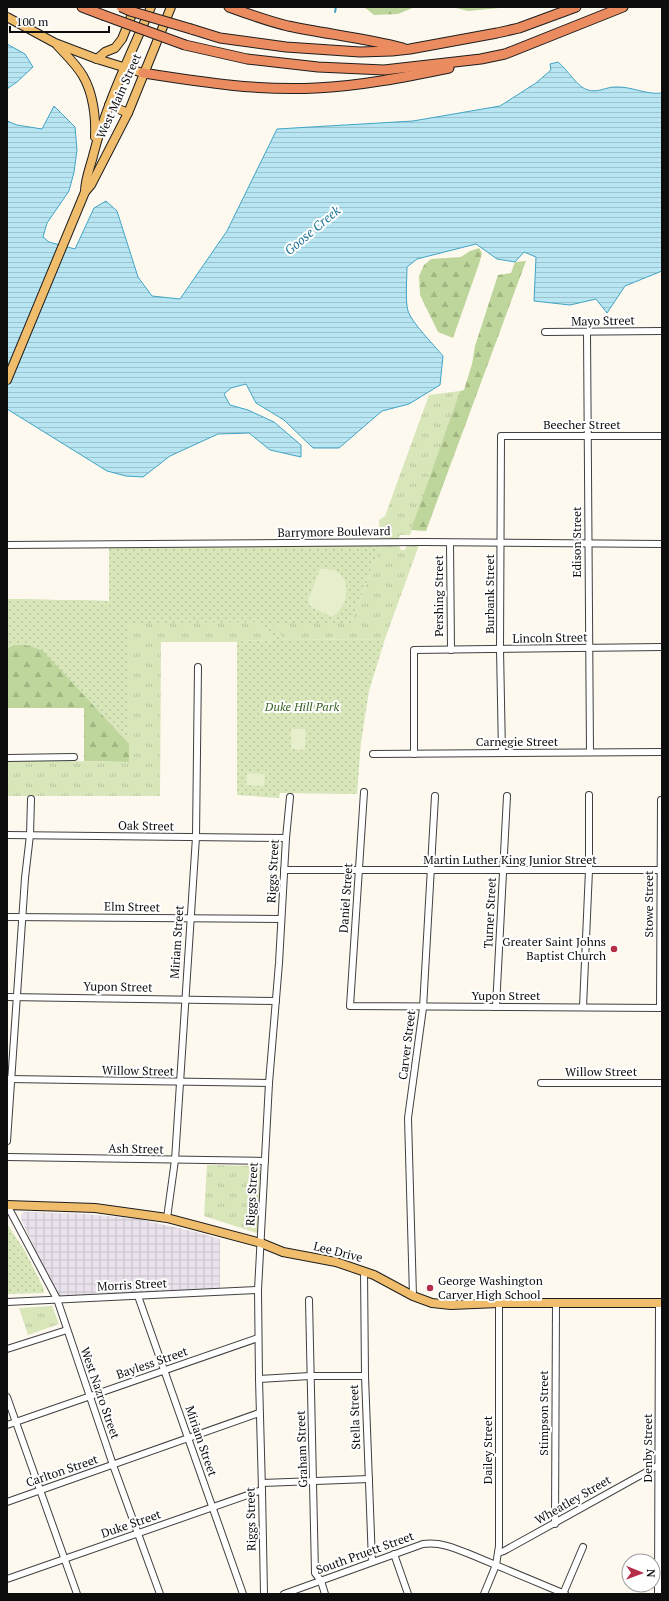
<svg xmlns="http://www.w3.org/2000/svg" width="669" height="1601" font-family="'PT Serif',serif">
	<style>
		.industrial { fill: url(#industrial-grid) }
		.grass { fill: url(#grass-tufts) }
		.forest { fill: url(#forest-firs) }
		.park { fill: url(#park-dots) }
		.pitch { fill: #e7eecc }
		.water { fill: url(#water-rules); stroke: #42a4c5 }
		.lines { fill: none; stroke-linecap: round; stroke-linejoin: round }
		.stream { stroke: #42a4c5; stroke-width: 2 }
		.minor-casing { stroke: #404040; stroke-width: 8 }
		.major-casing { stroke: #1e1e1e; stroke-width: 10 }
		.highway-casing { stroke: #1e1e1e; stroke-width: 11 }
		.minor { stroke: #fff; stroke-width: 6 }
		.major { stroke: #f0bd6d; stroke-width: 8 }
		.highway { stroke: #eb8b60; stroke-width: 9 }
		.highway-bridge-casing { stroke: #1e1e1e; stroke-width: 11; stroke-linecap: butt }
		.highway-bridge { stroke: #eb8b60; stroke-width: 9 }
		.poi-dot { fill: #b52e48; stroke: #fff; stroke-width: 1.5 }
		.labels { text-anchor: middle; stroke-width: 4; stroke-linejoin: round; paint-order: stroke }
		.street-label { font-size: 12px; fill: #0d0d0d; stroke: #fff }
		.park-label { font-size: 12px; font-style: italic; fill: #386122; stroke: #fff }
		.poi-label { font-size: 12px; fill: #0d0d0d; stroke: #fff; text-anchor: end }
		.water-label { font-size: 13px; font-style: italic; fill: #1e7598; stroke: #fff }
	</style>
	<defs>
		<pattern id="industrial-grid" width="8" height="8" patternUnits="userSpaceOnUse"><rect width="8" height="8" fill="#e9e2ec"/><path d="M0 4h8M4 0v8" fill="none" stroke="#c7c1c9"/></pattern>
		<pattern id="grass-tufts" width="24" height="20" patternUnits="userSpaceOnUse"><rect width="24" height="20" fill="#d8e6ba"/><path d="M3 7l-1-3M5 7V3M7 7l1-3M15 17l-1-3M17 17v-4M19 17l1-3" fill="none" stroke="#b8c49f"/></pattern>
		<pattern id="forest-firs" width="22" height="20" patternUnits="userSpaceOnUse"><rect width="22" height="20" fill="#bed69b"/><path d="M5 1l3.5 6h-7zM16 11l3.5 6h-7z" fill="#a2b684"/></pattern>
		<pattern id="park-dots" width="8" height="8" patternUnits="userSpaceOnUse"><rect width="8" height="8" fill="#d8e6ba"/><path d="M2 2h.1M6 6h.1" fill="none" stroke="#b8c49f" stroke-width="1.8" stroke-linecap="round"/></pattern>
		<pattern id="water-rules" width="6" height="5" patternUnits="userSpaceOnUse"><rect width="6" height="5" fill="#b7e5f2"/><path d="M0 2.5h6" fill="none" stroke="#9cc3ce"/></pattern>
	</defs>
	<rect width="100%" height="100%" fill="#fef9ef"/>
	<path class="industrial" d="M24,1212l63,2 51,5 54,12 28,8v50l-163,7 -36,-77v-4z"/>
	<g class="grass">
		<path d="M460,391l-50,144h-10l-2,4 -18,-1 -1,-18 6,-4 44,-121z"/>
		<path d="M407,545h12l-34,94 -100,1 -15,-17h81l30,-77h18l2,4h4z"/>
		<path d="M129,622h127l19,18 -37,1 -1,1h-76l-1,154h-153v-36l122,2z"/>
		<path d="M207,1165l51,1 2,2 -2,64 -1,1 -53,-17z"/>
		<path d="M52,1306l7,18 -31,11 -9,-27z"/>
	</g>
	<g class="forest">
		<path d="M364,7h51l-17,7 -24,1z"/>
		<path d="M452,7h59l-43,4z"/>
		<path d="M479,248l3,5 -3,11 -26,74 -15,-6 -18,-37 -1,-19 5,-11 7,-6 30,-2 9,-6z"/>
		<path d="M526,261l-100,270 -15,-1 49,-139 4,-1 8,-26 3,-18 23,-71 13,-2 4,-11z"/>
		<path d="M109,553l20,69v140l-45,-1v-53h-77v-59l5,-4h18l-23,-46 102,2z"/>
	</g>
	<g class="park">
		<path d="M381,546l-30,77h-80l14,17 100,-1 -16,52 -8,51 -4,52 -77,-1 -1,5 -42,-3v-154l38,-1 -19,-18 -127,1v121l-86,-93c-12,-5 -25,-10 -36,-2v-50l102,2v-54z"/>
		<path d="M7,1224l18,27 19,38v4l-37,1z"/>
	</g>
	<g class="pitch">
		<path d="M320,569c4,0 11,0 16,2 14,8 13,29 3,40 -2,2 -5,4 -7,6l-22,-11 -2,-6z"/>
		<path d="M291,729h15l-1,21 -14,-1z"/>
		<path d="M247,773l18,1 -1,12 -18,-1z"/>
	</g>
	<g class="water">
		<path d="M7,44l18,10 8,13 -16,15 -10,7z"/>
		<path d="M558,62c9,7 20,26 30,28 10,3 18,-3 27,-3 16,-1 31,8 47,6v178l-37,15 -18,27 -11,-14 -26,6 -36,-4 2,-44 -12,-5 -9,10 -18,-3 -21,-15 -59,15 -10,8c0,11 -2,33 1,44 4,12 26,34 35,45l-3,29 -31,19 -27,7 -43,37h-26l-29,-28 -28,-17 -10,-19 -15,4 -7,6 6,11 18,5 26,12 27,23v12l-31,-7 -21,-17 -31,1 -48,22 -27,21 -17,-1 -19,-5 -100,-62v-288l10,4 25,4 12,-23 21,21 2,23 -3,22 -5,19 -22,32 -4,14 6,5 26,7 19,-41 12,-7 11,10 21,66 14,19 28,3 47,-68 50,-102 136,-8 87,-15 36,-23 15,-13 -1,-6z"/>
	</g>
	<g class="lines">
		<path class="stream" d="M335,12l1,-5"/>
		<g class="minor-casing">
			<g id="minor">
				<path d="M545,332l117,-1"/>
				<path d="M587,332l3,420"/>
				<path d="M450,543l1,107"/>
				<path d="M7,545l417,-3 238,2"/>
				<path d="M502,753l-2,-104 1,-213h161"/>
				<path d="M373,754l289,-2"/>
				<path d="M414,754v-104l248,-3"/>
				<path d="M7,758l67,-1"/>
				<path d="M364,792l-14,214 312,2"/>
				<path d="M7,835l279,3"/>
				<path d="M284,870h378"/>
				<path d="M7,917l274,2"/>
				<path d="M7,997l269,4"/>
				<path d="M496,1007l11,-211"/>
				<path d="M583,1007l6,-137v-75"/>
				<path d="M660,1008l1,-208"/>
				<path d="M9,1079l260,4"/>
				<path d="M541,1083h121"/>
				<path d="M7,1141l18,-263 5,-43 1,-36"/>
				<path d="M7,1157l258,4"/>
				<path d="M7,1205l50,94 56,166 47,129"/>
				<path d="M167,1218l8,-58 21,-323 2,-170"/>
				<path d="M364,1271l1,105 7,186"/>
				<path d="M138,1296l105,298"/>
				<path d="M413,1296l-5,-178 15,-110 12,-212"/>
				<path d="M309,1300l6,273 6,8 4,13"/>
				<path d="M7,1302l251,-12"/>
				<path d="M7,1349l60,-19"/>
				<path d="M259,1379l51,-3h55"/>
				<path d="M7,1397l70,197"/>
				<path d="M7,1425l251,-87"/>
				<path d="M262,1483l107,-4"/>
				<path d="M7,1502l252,-89"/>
				<path d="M555,1524l1,-222"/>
				<path d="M498,1553l6,-2 155,-86"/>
				<path d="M394,1554l14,40"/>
				<path d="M7,1579l255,-89"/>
				<path d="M264,1594l-2,-104 -3,-111 -1,-89 11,-207 10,-120 7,-125 4,-41"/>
				<path d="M284,1594l139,-50c20,-3 38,7 56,14 29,12 58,24 86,36"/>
				<path d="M484,1594l12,-29 3,-19v-243"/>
				<path d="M563,1594l20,-47"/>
				<path d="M658,1594l1,-291"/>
			</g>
		</g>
		<g class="major-casing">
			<g id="major">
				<path d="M7,17l48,26 42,16 46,14"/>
				<path d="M57,45c9,10 19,19 26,31 10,17 13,41 12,61"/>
				<path d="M97,59l8,-7 10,-4 7,-9 13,-32"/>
				<path d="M109,105l19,8"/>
				<path d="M85,192l6,-7 37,-72 43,-106"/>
				<path d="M7,380l78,-188c0,-13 5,-24 8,-36 13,-52 37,-100 58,-149"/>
				<path d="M7,1205l88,3 72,10 94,25 22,9 53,10 38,13 39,21 19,7 19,2 48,-2h163"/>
			</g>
		</g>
		<g class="highway-casing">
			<g id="highway">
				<path d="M82,7l21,8"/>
				<path d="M229,7c19,7 38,14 59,19 38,8 77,12 115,22"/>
				<path d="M191,29l29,9 66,9 74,5 32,-1 18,-2 87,-16 22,-5 57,-21"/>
				<path d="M185,45l62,14 71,8 66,3 97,-11 24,-5 118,-47"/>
				<path d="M143,73c58,9 114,18 173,15 45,-2 89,-11 133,-20"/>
			</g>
		</g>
		<use href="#minor" class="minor"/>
		<use href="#major" class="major"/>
		<use href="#highway" class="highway"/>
		<g class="highway-bridge-casing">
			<g id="highway-bridge">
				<path d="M121,7l9,4 61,18"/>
				<path d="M103,15l82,30"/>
			</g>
		</g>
		<use href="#highway-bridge" class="highway-bridge"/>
	</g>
	<g class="poi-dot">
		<circle cx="614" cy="949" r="4"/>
		<circle cx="430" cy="1288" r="4"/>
	</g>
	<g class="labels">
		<g class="street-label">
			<text transform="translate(119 96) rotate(-66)" y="4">West Main Street</text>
			<text transform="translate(603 321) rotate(-1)" y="4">Mayo Street</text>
			<text x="582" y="429">Beecher Street</text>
			<text transform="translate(334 532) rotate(-1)" y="4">Barrymore Boulevard</text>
			<text transform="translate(577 542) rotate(-90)" y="4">Edison Street</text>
			<text transform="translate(490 594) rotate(-90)" y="4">Burbank Street</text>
			<text transform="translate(439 596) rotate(-90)" y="4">Pershing Street</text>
			<text transform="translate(550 638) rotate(-1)" y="4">Lincoln Street</text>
			<text x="517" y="746">Carnegie Street</text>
			<text transform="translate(146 826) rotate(1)" y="4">Oak Street</text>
			<text x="510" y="864">Martin Luther King Junior Street</text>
			<text transform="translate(273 871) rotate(-87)" y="4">Riggs Street</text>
			<text transform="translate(346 898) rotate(-86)" y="4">Daniel Street</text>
			<text transform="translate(649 904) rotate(-90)" y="4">Stowe Street</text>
			<text transform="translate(132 907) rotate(1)" y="4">Elm Street</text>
			<text transform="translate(490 913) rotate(-87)" y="4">Turner Street</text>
			<text transform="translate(177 942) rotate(-86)" y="4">Miriam Street</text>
			<text transform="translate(118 987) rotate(1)" y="4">Yupon Street</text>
			<text x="506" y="1000">Yupon Street</text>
			<text transform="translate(407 1045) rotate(-83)" y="4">Carver Street</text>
			<text transform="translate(138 1071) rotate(1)" y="4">Willow Street</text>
			<text x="601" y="1076">Willow Street</text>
			<text transform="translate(136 1149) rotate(1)" y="4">Ash Street</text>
			<text transform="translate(252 1194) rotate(-87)" y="4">Riggs Street</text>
			<text transform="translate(338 1252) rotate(14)" y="4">Lee Drive</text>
			<text transform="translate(132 1285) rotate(-3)" y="4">Morris Street</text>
			<text transform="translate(152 1363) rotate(-19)" y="4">Bayless Street</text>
			<text transform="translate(100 1393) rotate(71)" y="4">West Nazro Street</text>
			<text transform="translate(544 1413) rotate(-90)" y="4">Stimpson Street</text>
			<text transform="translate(355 1417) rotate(-92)" y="4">Stella Street</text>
			<text transform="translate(201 1441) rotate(71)" y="4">Miriam Street</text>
			<text transform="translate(648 1448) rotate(-90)" y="4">Denby Street</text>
			<text transform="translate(302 1449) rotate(-92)" y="4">Graham Street</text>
			<text transform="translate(488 1450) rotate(-90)" y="4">Dailey Street</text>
			<text transform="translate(62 1471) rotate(-19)" y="4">Carlton Street</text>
			<text transform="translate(573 1500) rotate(-30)" y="4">Wheatley Street</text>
			<text transform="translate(251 1519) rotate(-91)" y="4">Riggs Street</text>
			<text transform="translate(131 1524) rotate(-19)" y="4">Duke Street</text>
			<text transform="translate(365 1553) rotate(-20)" y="4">South Pruett Street</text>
		</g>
		<g class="park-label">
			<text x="302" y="711">Duke Hill Park</text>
		</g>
		<g class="poi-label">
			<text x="606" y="946">Greater Saint Johns<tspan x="606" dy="14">Baptist Church</tspan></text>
			<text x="438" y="1285" text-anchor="start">George Washington<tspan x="438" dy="14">Carver High School</tspan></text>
		</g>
		<g class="water-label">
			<text transform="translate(312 230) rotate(-40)" y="5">Goose Creek</text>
		</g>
	</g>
	<rect width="669" height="1601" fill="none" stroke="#0d0d0d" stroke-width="16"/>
	<g transform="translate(641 1573) rotate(91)"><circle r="19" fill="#ffffff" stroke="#9e9e9e"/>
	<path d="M0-3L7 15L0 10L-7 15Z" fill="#b52e48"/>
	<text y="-6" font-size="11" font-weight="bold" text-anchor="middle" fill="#0d0d0d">N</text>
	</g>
	<path d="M10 26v6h99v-6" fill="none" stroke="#0d0d0d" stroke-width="2"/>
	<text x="16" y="26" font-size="12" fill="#0d0d0d" stroke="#ffffff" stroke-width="3" paint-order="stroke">100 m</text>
</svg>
